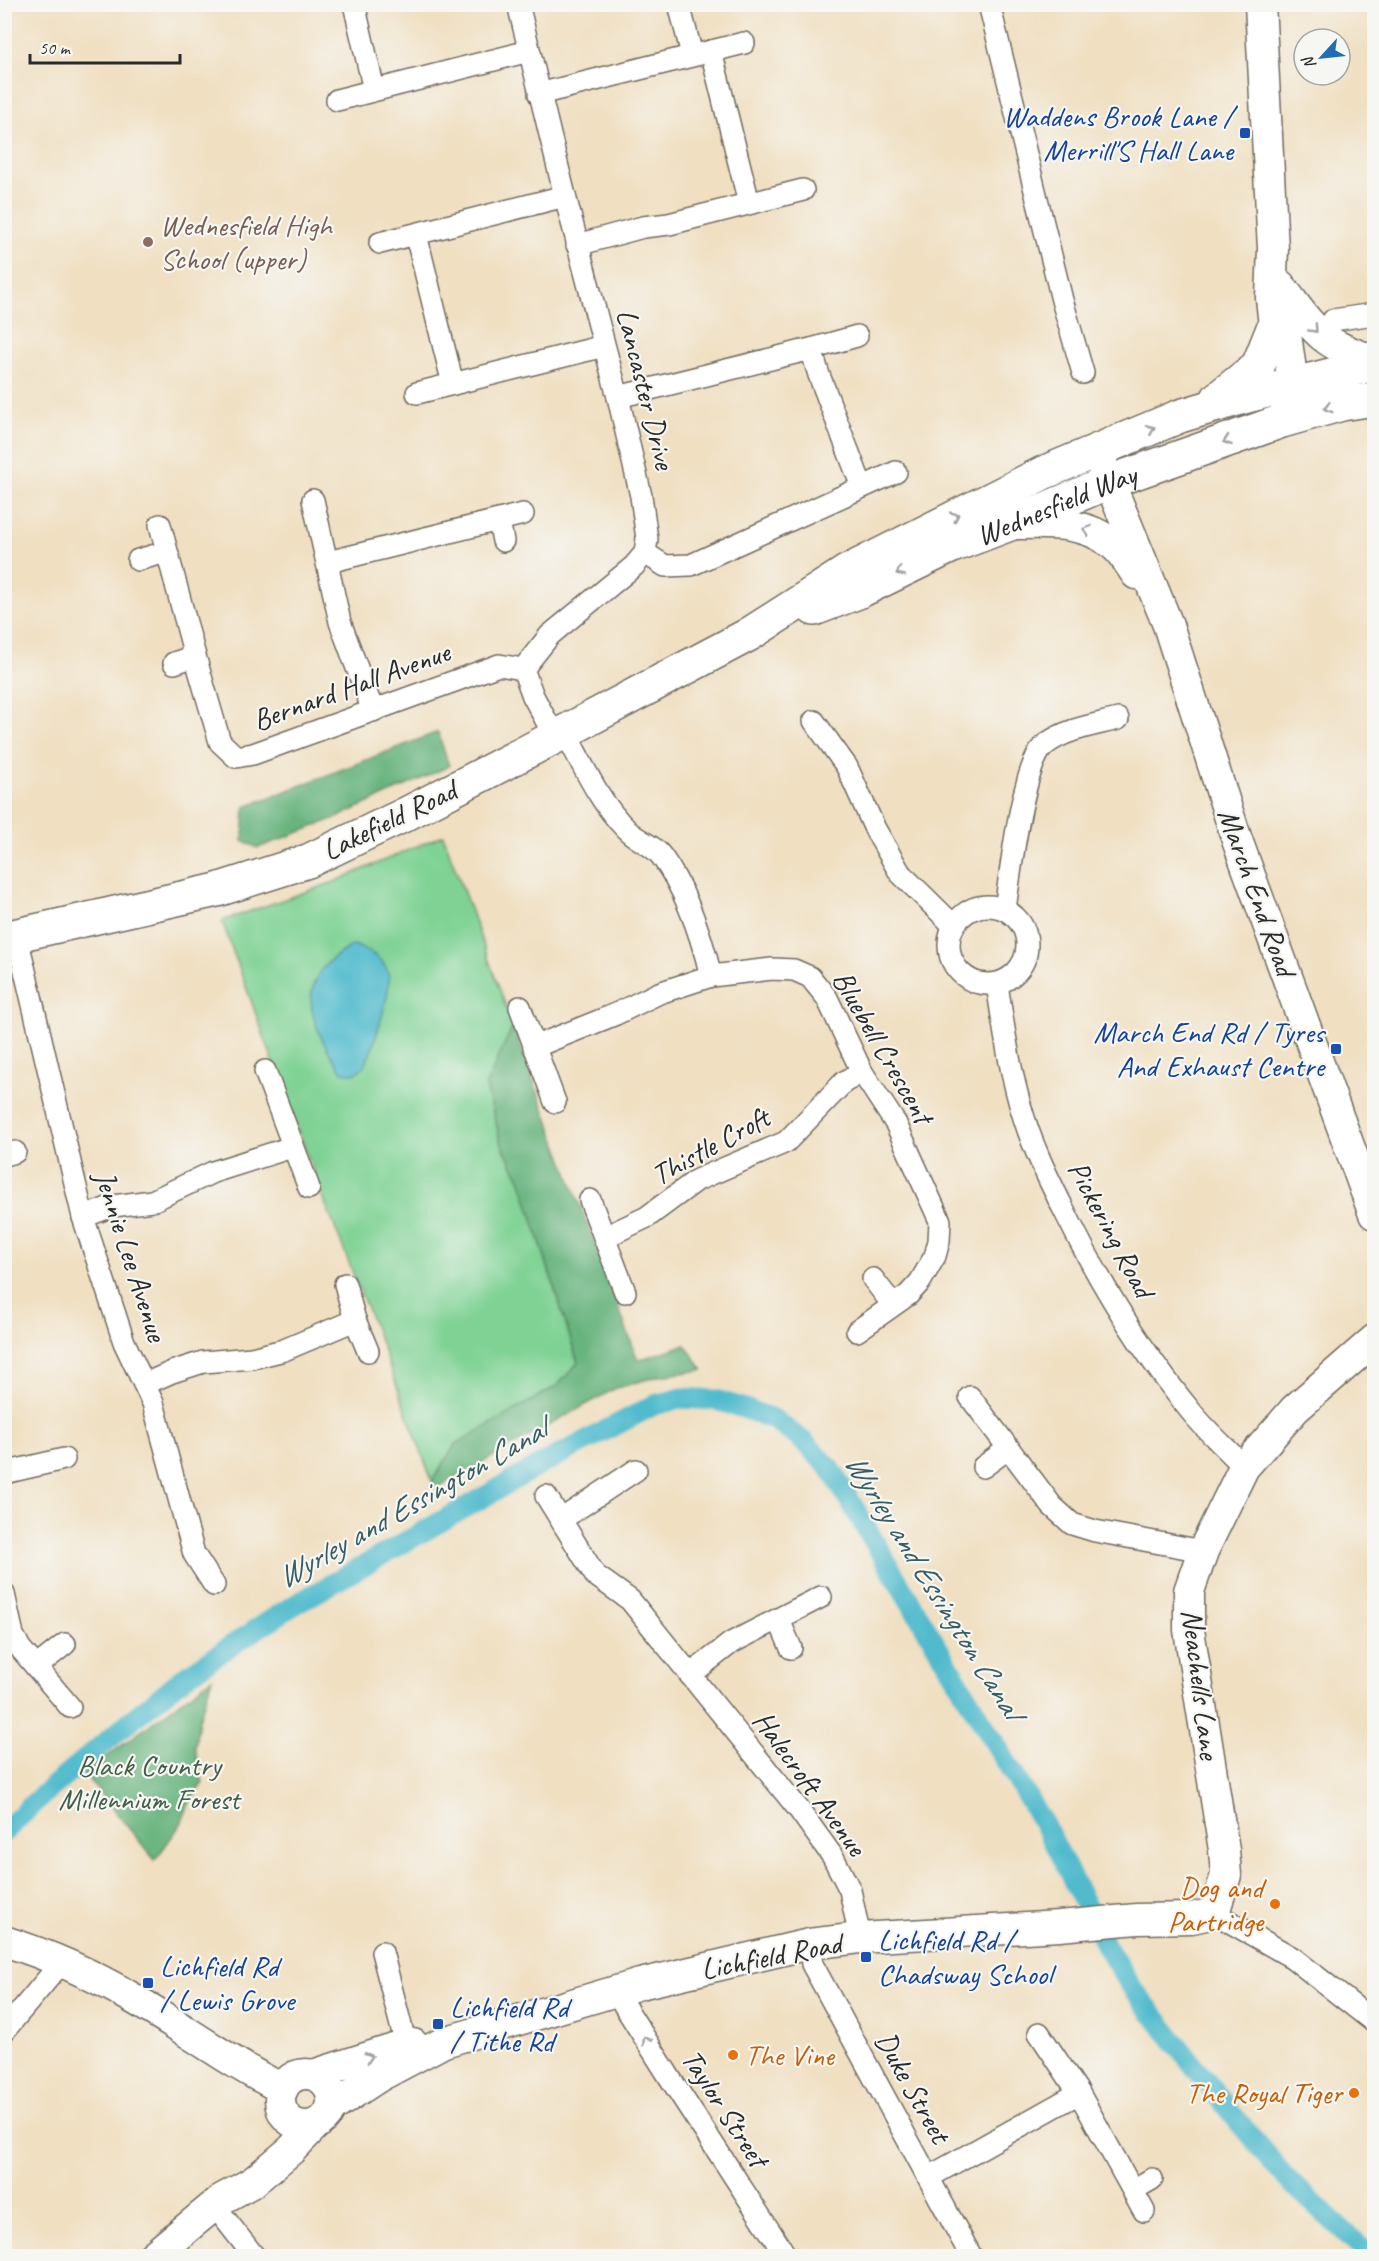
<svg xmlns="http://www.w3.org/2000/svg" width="1379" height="2261" font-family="Caveat,sans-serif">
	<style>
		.green { fill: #7fd294; stroke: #557e60; stroke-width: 1.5 }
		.forest { fill: #67b47e; stroke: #497054; stroke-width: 1.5 }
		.water { fill: #51bbcd; stroke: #3e737c; stroke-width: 1.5 }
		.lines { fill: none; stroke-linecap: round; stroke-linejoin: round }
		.canal { stroke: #51bbcd; stroke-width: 21 }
		.street-casing { stroke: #706a60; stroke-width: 24 }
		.secondary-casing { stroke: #706a60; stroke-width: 33 }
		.primary-casing { stroke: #706a60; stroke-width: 36 }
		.street { stroke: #fff; stroke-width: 21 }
		.secondary { stroke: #fff; stroke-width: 30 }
		.primary { stroke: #fff; stroke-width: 33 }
		.oneway { stroke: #a0a0a0 }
		.transit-dot { fill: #1a4fb4; stroke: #f6f6f2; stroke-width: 2 }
		.education-dot { fill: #8d6e63; stroke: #f6f6f2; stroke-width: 2 }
		.food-dot { fill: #e8710a; stroke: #f6f6f2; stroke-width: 2 }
		.labels { text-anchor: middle; stroke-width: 4.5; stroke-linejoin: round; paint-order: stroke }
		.transit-label { font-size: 30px; fill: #164399; stroke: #f6f6f2; text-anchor: start }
		.education-label { font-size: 30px; fill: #785e54; stroke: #f6f6f2; text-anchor: start }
		.street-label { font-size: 30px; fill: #2b2b2b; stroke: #f6f6f2 }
		.park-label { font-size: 30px; fill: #445d4a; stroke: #f6f6f2 }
		.food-label { font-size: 30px; fill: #c56008; stroke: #f6f6f2; text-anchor: end }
		.water-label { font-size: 32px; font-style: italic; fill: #385d64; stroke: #f6f6f2 }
	</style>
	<rect width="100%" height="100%" fill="#f6f6f2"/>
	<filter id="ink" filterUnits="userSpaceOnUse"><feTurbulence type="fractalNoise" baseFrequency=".0167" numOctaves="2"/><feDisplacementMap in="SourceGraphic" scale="12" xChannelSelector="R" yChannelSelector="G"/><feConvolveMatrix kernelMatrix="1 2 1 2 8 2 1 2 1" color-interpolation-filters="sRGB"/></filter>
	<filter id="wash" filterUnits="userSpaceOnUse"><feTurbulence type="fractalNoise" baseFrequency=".008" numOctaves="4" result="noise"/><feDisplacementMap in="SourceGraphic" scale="24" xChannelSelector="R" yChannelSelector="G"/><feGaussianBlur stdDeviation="1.35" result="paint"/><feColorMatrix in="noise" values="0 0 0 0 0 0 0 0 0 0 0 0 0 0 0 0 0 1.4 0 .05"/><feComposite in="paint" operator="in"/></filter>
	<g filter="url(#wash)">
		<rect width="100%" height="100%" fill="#f0dfc1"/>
		<path class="green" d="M443,835l70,191 -27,59 15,58 20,38 57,182 -21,23 -101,58 -24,37 -50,-135 -62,-156 -98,-269 112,-39z"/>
		<g class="forest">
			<path d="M438,732l11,34 -113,52 -78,30 -15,-7 2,-34z"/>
			<path d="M513,1026l125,334 47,-15 18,25 -44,6 -43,12 -181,101 -3,-8 24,-37 101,-58 21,-23 -57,-182 -20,-38 -15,-58z"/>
			<path d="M212,1678l-13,41 -4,28 8,36 -12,16 -10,25 -26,36 -71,-86z"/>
		</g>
		<path class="water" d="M354,945c15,6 33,14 35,33 2,12 -17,76 -24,86 -2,4 -7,7 -10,10l-13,-2c-34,-49 -52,-95 12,-127z"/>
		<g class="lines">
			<path class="canal" d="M4,1832l34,-33 91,-77 53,-43 50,-34 59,-38 249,-142 114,-60 28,-7 34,2 27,8 30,11 30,22 27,27 220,367 57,113 26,41 99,125 54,64 85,78"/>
		</g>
	</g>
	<g filter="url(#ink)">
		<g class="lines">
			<g class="street-casing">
				<g id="street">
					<path d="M354,4l20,86"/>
					<path d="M518,4l47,192 53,201 23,99 6,43 -2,14 -11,13 -84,69 -27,34 10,27 22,41"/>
					<path d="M679,4l13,51"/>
					<path d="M989,4l73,296 21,73"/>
					<path d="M711,51l38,152"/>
					<path d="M539,94l205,-51"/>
					<path d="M337,100l192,-49"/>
					<path d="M416,235l37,149"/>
					<path d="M380,243l185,-47"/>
					<path d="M577,245l66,-18 26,-3 134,-34"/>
					<path d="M1333,320l41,-6"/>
					<path d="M811,349l8,26 43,112"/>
					<path d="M417,393l187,-47"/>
					<path d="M618,397l193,-48 46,-13"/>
					<path d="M313,500l27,122 33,89"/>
					<path d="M499,521l4,20"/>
					<path d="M160,525l35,131 25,86 16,15 17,-3 246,-89 24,4"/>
					<path d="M645,553l20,13 26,-1 205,-93"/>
					<path d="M138,560l28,-8"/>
					<path d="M328,562l195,-48"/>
					<path d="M174,663l21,-7"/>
					<path d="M814,721l33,46 28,62 25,44 54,53"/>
					<path d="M565,732c18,33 34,70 61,97 10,11 28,16 36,28 25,35 39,78 49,119"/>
					<circle cx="988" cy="945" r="39"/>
					<path d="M1005,909c5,-32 17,-145 40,-164 20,-16 50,-20 73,-26"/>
					<path d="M17,937l66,280 41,125 29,61 41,151 20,31"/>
					<path d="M997,984c7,45 13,90 27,134 10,32 25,62 40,92 35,72 78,142 129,204 16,19 34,35 51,53"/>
					<path d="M520,1007l35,95"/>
					<path d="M534,1047l82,-33 43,-21 52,-17 61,-7 22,1 16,7 17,21 35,74 34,52 44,97 -1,20 -4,15 -15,26 -12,13 -51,36"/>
					<path d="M265,1071l44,117"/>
					<path d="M4,1155l11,-3"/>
					<path d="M590,1200l35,92"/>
					<path d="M83,1217l30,-11 39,-5 61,-29 79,-25"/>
					<path d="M605,1237l42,-20 50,-37 89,-38 58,-60 18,-10"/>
					<path d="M873,1279l20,26"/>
					<path d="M345,1284l10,36 13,31"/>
					<path d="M145,1384l27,-12 31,-10 49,-4 32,-8 71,-30"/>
					<path d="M970,1397l82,109 20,18 23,7 108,20"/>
					<path d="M983,1467l26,-19"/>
					<path d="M4,1473l60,-14"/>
					<path d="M546,1496l49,79 35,25 170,211 33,46 17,33 10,48"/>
					<path d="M562,1519l74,-49"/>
					<path d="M4,1594l9,41 7,13 50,59"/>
					<path d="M779,1620l12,28"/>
					<path d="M36,1667l29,-23"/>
					<path d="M690,1675l41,-32 90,-46"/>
					<path d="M1214,1913l79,45 81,64"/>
					<path d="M809,1944l3,20 159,292"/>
					<path d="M382,1952l24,93"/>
					<path d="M617,1990l7,15 53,84 109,167"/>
					<path d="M4,2031l57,-68"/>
					<path d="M1039,2033l40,60 65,118"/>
					<path d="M929,2177l150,-84"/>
					<path d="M1133,2190l19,-11"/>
					<path d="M214,2205l40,51"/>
				</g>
			</g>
			<g class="secondary-casing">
				<g id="secondary">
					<path d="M1260,4l13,245 -2,49 3,28 -2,23"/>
					<path d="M1280,285c33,43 40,60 94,75"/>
					<path d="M1284,320l9,64 -7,25"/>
					<path d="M1100,459l68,166 69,215 137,374"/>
					<path d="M1011,524c34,0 74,-4 101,20 10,7 17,20 24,30"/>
					<path d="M4,1941c45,14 90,34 130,58 50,29 96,64 149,90"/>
					<circle cx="306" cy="2100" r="26"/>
					<path d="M313,2075l93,-30 7,-1"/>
					<path d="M331,2108l49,-32 64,-34 196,-58 169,-40 51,-6 199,-12 78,-7 55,-1 22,-5 12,-38 -2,-25 -35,-220v-39l14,-40 41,-84 51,-58 79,-69"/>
					<path d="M153,2256l69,-57 31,-17 38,-32 26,-27"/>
				</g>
			</g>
			<g class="primary-casing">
				<g id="primary">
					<path d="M1218,398l40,-32 16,-40"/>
					<path id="s1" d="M814,609l44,-17 94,-46 58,-22 99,-42 173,-61 60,-17 32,-5"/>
					<path d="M4,938l213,-48 91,-29 96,-46 151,-78 193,-102 100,-64 195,-98 137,-57 71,-21 123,-31"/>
				</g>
			</g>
			<use href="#street" class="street"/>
			<use href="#secondary" class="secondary"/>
			<use href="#primary" class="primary"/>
		</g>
		<defs><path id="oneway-chevron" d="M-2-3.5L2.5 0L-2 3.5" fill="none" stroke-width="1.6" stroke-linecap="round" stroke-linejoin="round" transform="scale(1.5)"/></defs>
		<g class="oneway">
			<use href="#oneway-chevron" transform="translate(1314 329) rotate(47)"/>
			<use href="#oneway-chevron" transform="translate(1328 408) rotate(164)"/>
			<use href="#oneway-chevron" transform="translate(1151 429) rotate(-23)"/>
			<use href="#oneway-chevron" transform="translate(1227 441) rotate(161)"/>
			<use href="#oneway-chevron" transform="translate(955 516) rotate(-26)"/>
			<use href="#oneway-chevron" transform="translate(1087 530) rotate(-163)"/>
			<use href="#oneway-chevron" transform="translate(900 572) rotate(154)"/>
			<use href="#oneway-chevron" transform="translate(646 2040) rotate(-122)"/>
			<use href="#oneway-chevron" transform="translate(369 2057) rotate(-18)"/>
		</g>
	</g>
	<g class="transit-dot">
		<rect x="1239" y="127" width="12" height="12" rx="3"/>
		<rect x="1330" y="1043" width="12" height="12" rx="3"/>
		<rect x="860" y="1951" width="12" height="12" rx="3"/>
		<rect x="142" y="1977" width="12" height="12" rx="3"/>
		<rect x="432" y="2018" width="12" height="12" rx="3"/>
	</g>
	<circle class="education-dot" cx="148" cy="242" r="6"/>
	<g class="food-dot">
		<circle cx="1275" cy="1904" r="6"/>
		<circle cx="733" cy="2055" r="6"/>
		<circle cx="1354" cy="2093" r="6"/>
	</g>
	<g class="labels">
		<g class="transit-label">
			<text x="1233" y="126" text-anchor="end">Waddens Brook Lane /<tspan x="1233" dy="34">Merrill'S Hall Lane</tspan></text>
			<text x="1324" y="1042" text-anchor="end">March End Rd / Tyres<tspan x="1324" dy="34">And Exhaust Centre</tspan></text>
			<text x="878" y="1950">Lichfield Rd /<tspan x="878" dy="34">Chadsway School</tspan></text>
			<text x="160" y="1976">Lichfield Rd<tspan x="160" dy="34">/ Lewis Grove</tspan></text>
			<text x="450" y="2017">Lichfield Rd<tspan x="450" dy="34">/ Tithe Rd</tspan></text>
		</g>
		<g class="education-label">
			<text x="160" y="235">Wednesfield High<tspan x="160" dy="34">School (upper)</tspan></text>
		</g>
		<g class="street-label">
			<text transform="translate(646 389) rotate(76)" y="10">Lancaster Drive</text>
			<text dy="10" stroke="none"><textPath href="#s1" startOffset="264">Wednesfield Way</textPath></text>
			<text transform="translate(351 686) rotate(-20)" y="10">Bernard Hall Avenue</text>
			<text transform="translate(389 820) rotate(-26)" y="10">Lakefield Road</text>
			<text transform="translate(1257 892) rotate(70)" y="10">March End Road</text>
			<text transform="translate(883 1047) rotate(60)" y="10">Bluebell Crescent</text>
			<text transform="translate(710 1146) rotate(-29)" y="10">Thistle Croft</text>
			<text transform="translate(1111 1229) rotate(62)" y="10">Pickering Road</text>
			<text transform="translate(131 1256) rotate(72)" y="10">Jennie Lee Avenue</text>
			<text transform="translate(1201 1684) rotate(83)" y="10">Neachells Lane</text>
			<text transform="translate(810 1783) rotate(54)" y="10">Halecroft Avenue</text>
			<text transform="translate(771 1956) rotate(-11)" y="10">Lichfield Road</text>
			<text transform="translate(913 2087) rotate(61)" y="10">Duke Street</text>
			<text transform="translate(725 2108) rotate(57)" y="10">Taylor Street</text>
		</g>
		<g class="park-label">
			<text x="149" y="1775">Black Country<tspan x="149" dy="34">Millennium Forest</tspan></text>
		</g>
		<g class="food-label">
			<text x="1263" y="1897">Dog and<tspan x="1263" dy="34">Partridge</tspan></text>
			<text x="745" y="2065" text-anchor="start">The Vine</text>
			<text x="1342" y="2103">The Royal Tiger</text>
		</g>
		<g class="water-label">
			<text transform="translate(411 1503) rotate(-30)" y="11">Wyrley and Essington Canal</text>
			<text transform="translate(934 1585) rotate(58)" y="11">Wyrley and Essington Canal</text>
		</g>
	</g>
	<rect width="1379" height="2261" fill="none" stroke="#f6f6f2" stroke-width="24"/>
	<g transform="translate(1322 57) rotate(243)"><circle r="28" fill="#f6f6f2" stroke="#a5a5a2" stroke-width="1.5"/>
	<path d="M0-4.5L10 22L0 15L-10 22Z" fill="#1f6fb2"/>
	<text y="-9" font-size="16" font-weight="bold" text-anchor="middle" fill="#2b2b2b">N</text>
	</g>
	<path d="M30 54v9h150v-9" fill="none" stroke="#2b2b2b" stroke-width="3"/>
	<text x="39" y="54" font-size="18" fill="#2b2b2b" stroke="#f6f6f2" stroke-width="4.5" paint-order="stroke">50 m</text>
</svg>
